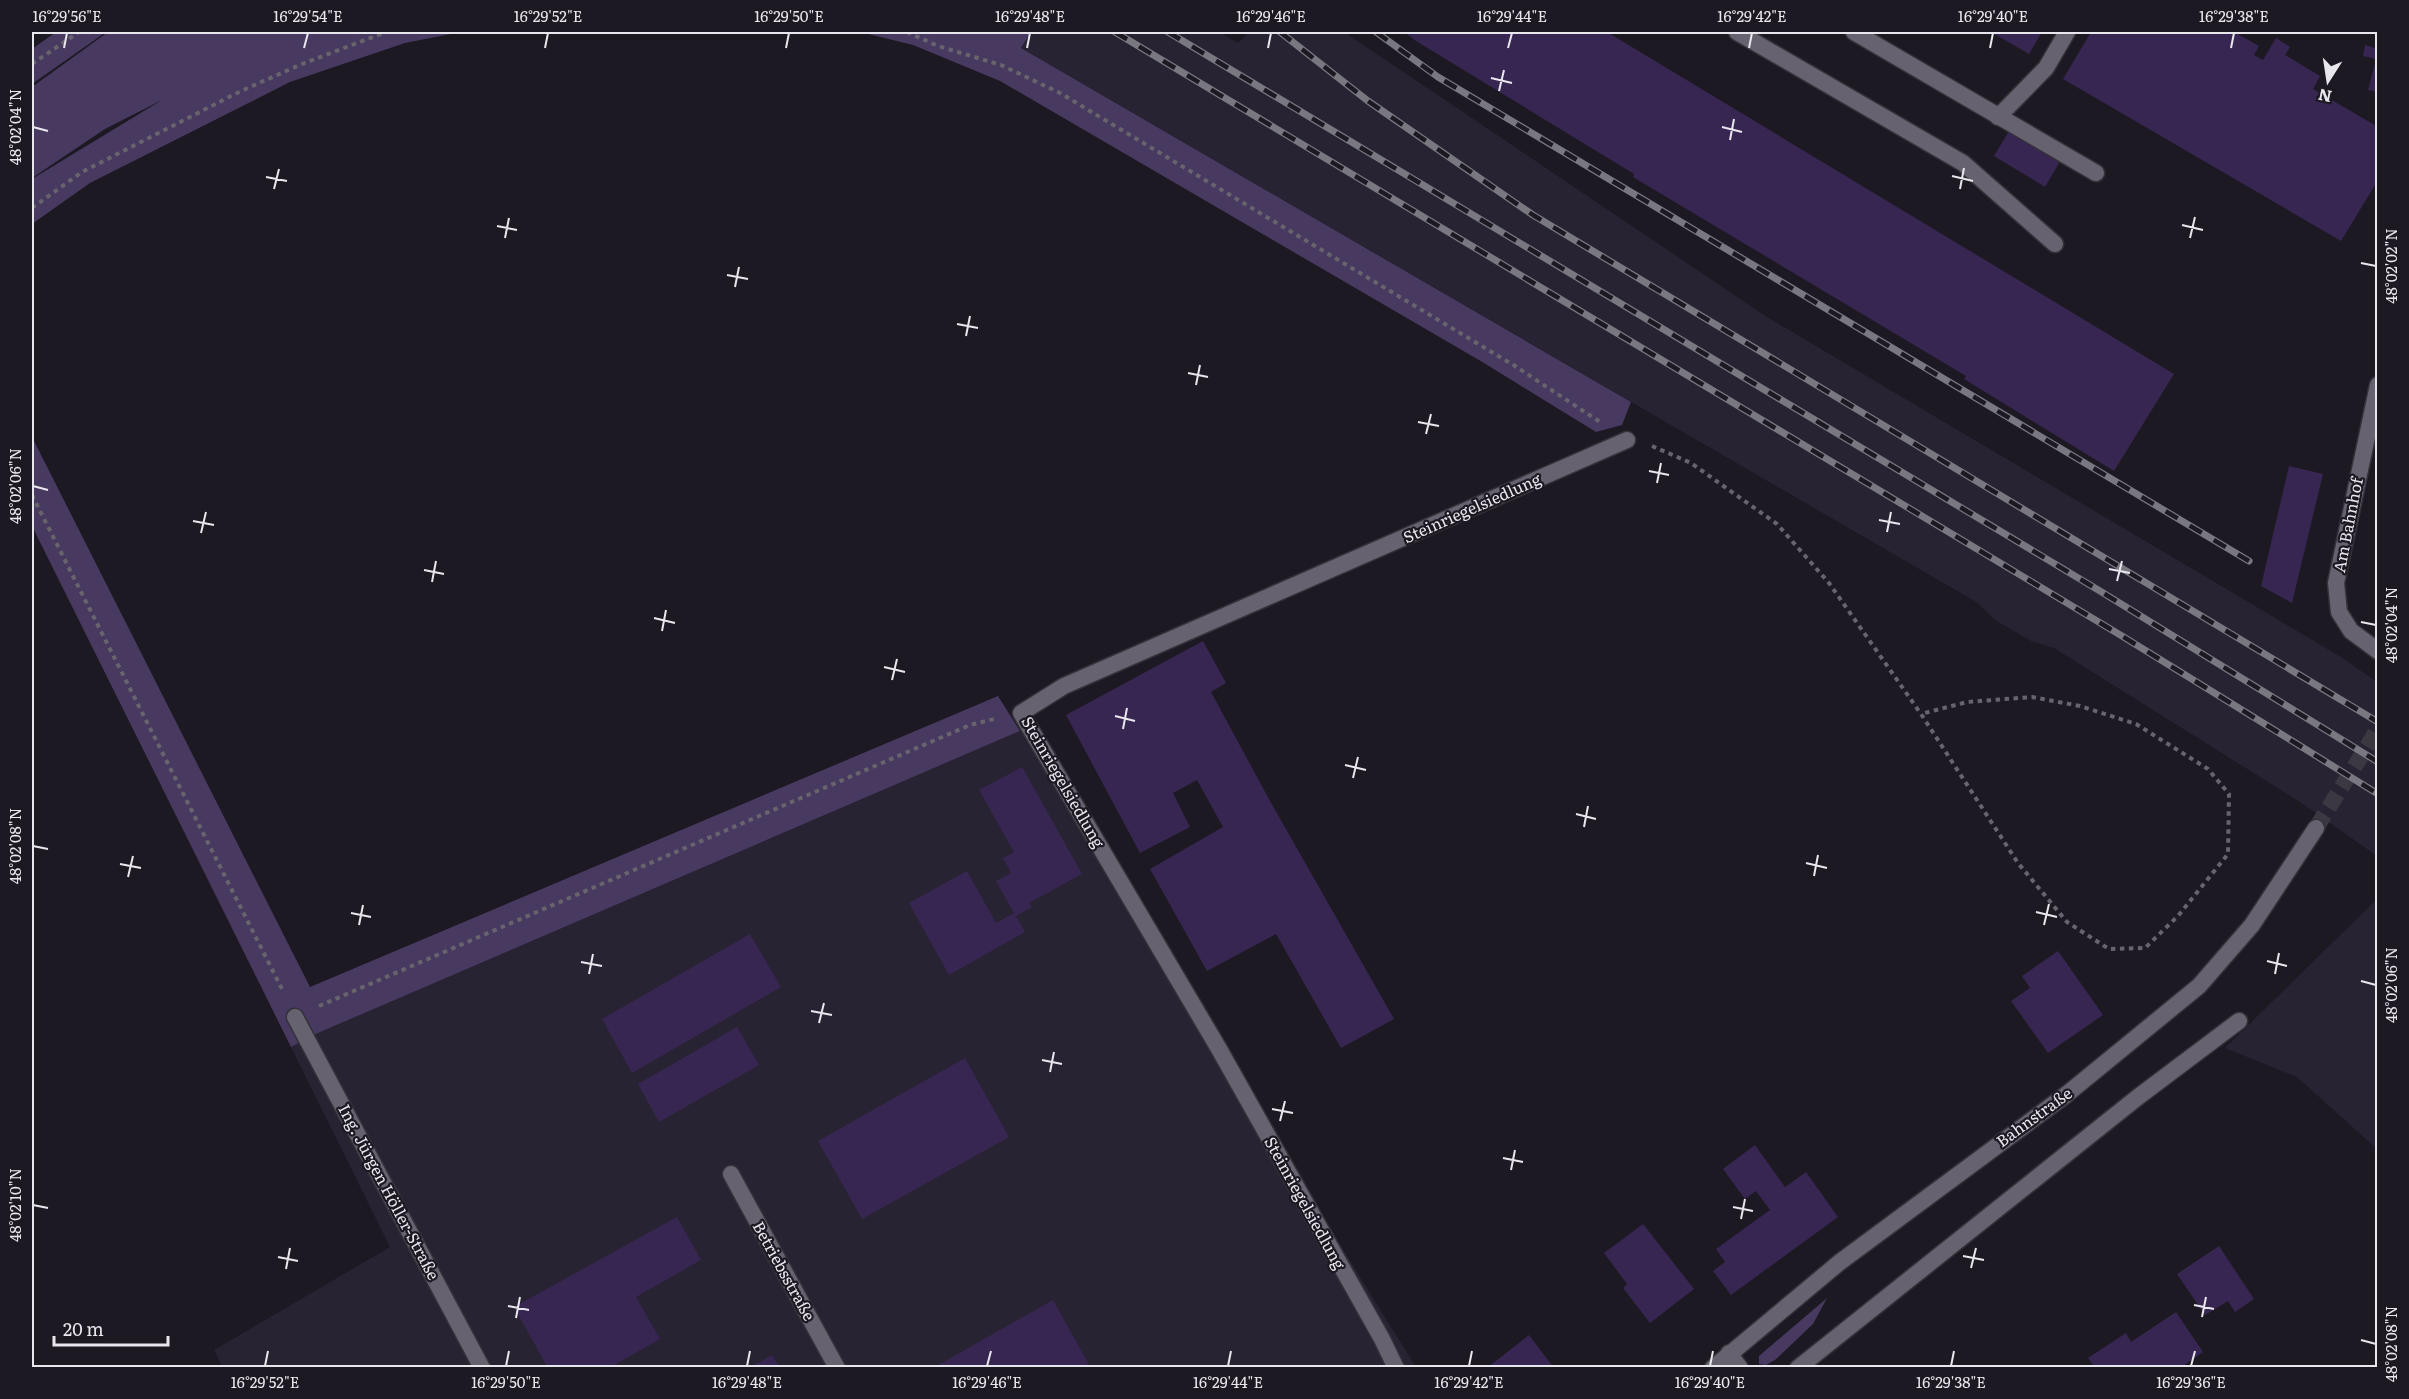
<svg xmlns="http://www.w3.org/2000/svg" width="2409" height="1399" font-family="Literata,serif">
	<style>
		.built { fill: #282332 }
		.green { fill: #47395f }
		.building { fill: #382652 }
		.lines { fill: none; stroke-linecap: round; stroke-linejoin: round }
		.secondary-tunnel { stroke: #3b3841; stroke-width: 16; stroke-dasharray: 16 8; stroke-linecap: butt }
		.service-casing { stroke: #343239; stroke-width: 19 }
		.minor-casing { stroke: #343239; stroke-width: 19 }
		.secondary-casing { stroke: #343239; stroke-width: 19 }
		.path { stroke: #67646d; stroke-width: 4; stroke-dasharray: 4.5 4.5; stroke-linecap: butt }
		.service { stroke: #66626f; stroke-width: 16 }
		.minor { stroke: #66626f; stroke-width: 16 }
		.secondary { stroke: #66626f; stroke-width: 16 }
		.rail-casing { stroke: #79777f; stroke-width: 7 }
		.rail { stroke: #1c1923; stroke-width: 4.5; stroke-dasharray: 14; stroke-linecap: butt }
		.ticks { fill: none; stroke: #e9e7ee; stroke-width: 2 }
		.labels { text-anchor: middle; stroke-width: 4.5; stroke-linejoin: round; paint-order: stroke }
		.street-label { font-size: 16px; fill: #e9e7ee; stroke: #1c1923 }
		.neatline { fill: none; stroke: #e9e7ee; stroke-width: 2 }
		.ticks-label { font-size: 15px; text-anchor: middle; fill: #e9e7ee }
	</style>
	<rect width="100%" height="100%" fill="#1c1923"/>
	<g class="built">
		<path d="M1031,32h188l19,11 11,-11h95l423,285 574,340 36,25v174l-77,-54 -246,-154 -23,-7 -36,-21 -17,-17 -957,-555z"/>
		<path d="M1020,731l396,636 -1193,1 -9,-18 176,-103 -99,-200 27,-14z"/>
		<path d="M2377,899v250l-80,-72 -72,-29z"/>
	</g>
	<g class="green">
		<path d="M56,32h50l-74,52v-35z"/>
		<path d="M108,32h353l-56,11 -115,39 -200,101 -58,41v-45l130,-79 -57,29 -73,49v-91z"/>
		<path d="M860,32h171l-10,16 610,354 -9,23 -26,7 -112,-69 -484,-282 -87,-36z"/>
		<path d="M32,437l278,550 688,-291 22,35 -702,302 -27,14 -259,-521z"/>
		<path d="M1827,1298l-14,26 -38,36 -9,5 -7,-1v-8z"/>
	</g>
	<g class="building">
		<path d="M1404,32h203l567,342 -60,97 -150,-92 2,-3 -333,-199 1,-3 -218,-133z"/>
		<path d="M1991,32h51l-13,22z"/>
		<path d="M2091,32h143l25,14 -5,9 9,5 13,-22 14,9 -5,8 35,21 -7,13 65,38v53l-37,61 -278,-162z"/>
		<path d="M2365,45l13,4v43l-10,-2 8,-31 -13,-3z"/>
		<path d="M2015,121l51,30 -21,36 -51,-31z"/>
		<path d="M2289,466l34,8 -31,129 -31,-17z"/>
		<path d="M1203,641l23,42 -15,9 59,109 124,218 -53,29 -65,-114 -69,37 -57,-102 73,-42 -26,-47 -24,13 17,34 -50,26 -74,-138z"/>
		<path d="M1022,767l60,107 -53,29 3,4 -16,9 9,16 -76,43 -40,-72 58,-32 29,52 18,-10 -18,-32 15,-8 -8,-15 11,-6 -35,-62z"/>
		<path d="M750,934l31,53 -149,86 -30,-54z"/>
		<path d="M2058,951l45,64 -55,38 -37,-52 19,-13 -8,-12z"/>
		<path d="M737,1027l22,38 -100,57 -21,-38z"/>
		<path d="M965,1058l44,79 -147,82 -44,-78z"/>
		<path d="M1755,1145l30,42 21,-15 32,45 -107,78 -18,-24 12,-9 -9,-13 54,-39 -14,-19 -11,8 -22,-30z"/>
		<path d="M677,1217l24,43 -65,37 24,42 -51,29h-61l-34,-61z"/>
		<path d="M1643,1224l51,65 -44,34 -27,-35 4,-4 -23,-31z"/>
		<path d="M2219,1246l35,53 -19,13 -7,-11 -23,14 -28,-41z"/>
		<path d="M1053,1300l38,68h-158z"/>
		<path d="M2176,1312l27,40 -23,16h-85l-7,-10 38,-25 5,9z"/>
		<path d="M1529,1335l25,33h-67z"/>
		<path d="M772,1355l8,13h-31z"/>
	</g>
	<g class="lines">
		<path class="secondary-tunnel" d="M2316,828l62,-99"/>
		<g class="service-casing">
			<g id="service">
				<path d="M1737,32l226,131 92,81"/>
				<path d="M1854,32l242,141"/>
				<path d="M1998,117l48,-49 21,-36"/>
				<path d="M295,1017l187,351"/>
				<path d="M1729,1353l11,15"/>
				<path d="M1798,1368l340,-271 101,-76"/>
			</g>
		</g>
		<g class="minor-casing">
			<g id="minor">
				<path d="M2378,385l-42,198 3,29 12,19 27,20"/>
				<path d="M731,1174l106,194"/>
				<path d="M1396,1368l-14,-29 -163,-290 -198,-336 43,-27 563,-246"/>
			</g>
		</g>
		<g class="secondary-casing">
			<path id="secondary" d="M1713,1368l127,-106 227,-168 132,-108 53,-61 64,-97"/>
		</g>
		<g class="path">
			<path d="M907,32l31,14 63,19 59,28 455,273 85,56"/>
			<path d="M32,64l47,-32"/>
			<path d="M32,208l50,-36 159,-81 61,-27 84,-32"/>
			<path d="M1652,446l39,17 86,61 52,59 92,131 97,149 49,59 42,27 36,-1 33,-32 50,-62 1,-60 -21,-25 -72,-45 -56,-18 -48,-9 -65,5 -46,12"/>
			<path d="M32,495l252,498"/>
			<path d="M319,1006l651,-281 24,-6"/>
		</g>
		<use href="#service" class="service"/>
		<use href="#minor" class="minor"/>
		<use href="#secondary" class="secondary"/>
		<g class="rail-casing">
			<g id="rail">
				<path d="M1115,32l1007,604 256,158"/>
				<path d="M1168,32l932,559 278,171"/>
				<path d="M1280,32l88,69 165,114 845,507"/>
				<path d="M1376,32l62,45 811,484"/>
			</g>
		</g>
		<use href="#rail" class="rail"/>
	</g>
	<path class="ticks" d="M64,48l3,-15M304,48l4,-15M545,48l3,-15M786,48l3,-15M1027,48l3,-15M1268,48l3,-15M1508,48l4,-15M1749,48l3,-15M1990,48l3,-15M2231,48l3,-15M1491,78l21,5M1499,91l5,-21M33,127l15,4M1722,127l20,5M1730,140l4,-21M1952,176l21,5M266,177l21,4M274,189l5,-20M1960,189l4,-21M2182,225l21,5M497,226l20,4M505,238l4,-20M2190,238l5,-21M2361,263l15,3M727,275l21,4M735,287l4,-20M957,324l21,4M966,336l4,-20M1188,373l20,4M1196,385l4,-20M1418,422l21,4M1426,434l5,-20M1649,471l20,4M1657,483l4,-20M33,486l15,4M1879,520l21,4M193,521l21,4M1887,532l4,-20M201,533l5,-21M2109,569l21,4M424,570l20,4M2117,581l5,-20M432,582l4,-21M654,618l21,5M2361,622l15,3M662,631l4,-21M884,667l21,5M892,680l5,-21M1115,716l20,5M1123,729l4,-21M1345,765l21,5M1353,778l5,-21M1576,814l20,5M1584,827l4,-21M33,846l15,3M1806,863l21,5M120,864l21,4M1814,876l4,-21M128,877l5,-21M2036,912l21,5M351,913l20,4M359,925l4,-20M2044,925l5,-21M2267,961l20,5M581,962l21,4M589,974l4,-20M2275,974l4,-21M2361,981l15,4M811,1011l21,4M819,1023l5,-20M1042,1060l20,4M1050,1072l4,-20M1272,1109l21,4M1280,1121l5,-20M1503,1158l20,4M1511,1170l4,-20M33,1205l15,3M1733,1207l20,4M1741,1219l4,-20M1963,1256l21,4M278,1257l20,4M1971,1268l5,-20M286,1269l4,-21M2194,1305l20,4M508,1306l21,4M2202,1317l4,-20M516,1318l4,-21M2361,1340l15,4M265,1366l3,-15M506,1366l3,-15M747,1366l3,-15M987,1366l4,-15M1228,1366l3,-15M1469,1366l3,-15M1710,1366l3,-15M1951,1366l3,-15M2191,1366l4,-15"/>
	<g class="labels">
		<g class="street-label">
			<text transform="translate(1472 508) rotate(-24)" y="6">Steinriegelsiedlung</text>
			<text transform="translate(2348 525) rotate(-79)" y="6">Am Bahnhof</text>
			<text transform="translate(1063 782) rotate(60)" y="6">Steinriegelsiedlung</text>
			<text transform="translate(2034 1117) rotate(-36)" y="6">Bahnstraße</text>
			<text transform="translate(389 1192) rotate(62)" y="6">Ing. Jürgen Höller-Straße</text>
			<text transform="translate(1305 1203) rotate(61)" y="6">Steinriegelsiedlung</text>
			<text transform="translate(784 1271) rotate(61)" y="6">Betriebsstraße</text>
		</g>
	</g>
	<rect width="2409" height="1399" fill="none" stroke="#1c1923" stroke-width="66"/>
	<g transform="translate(2328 81) rotate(192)" stroke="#1c1923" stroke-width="4.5" paint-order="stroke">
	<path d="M0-4.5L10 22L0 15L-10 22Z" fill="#e9e7ee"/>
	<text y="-9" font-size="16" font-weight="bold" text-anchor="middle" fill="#e9e7ee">N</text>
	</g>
	<path d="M54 1336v9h114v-9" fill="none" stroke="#e9e7ee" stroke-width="3"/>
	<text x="63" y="1336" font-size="18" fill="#e9e7ee" stroke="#1c1923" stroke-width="4.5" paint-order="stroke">20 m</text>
	<rect x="33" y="33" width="2343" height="1333" class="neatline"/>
	<g class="ticks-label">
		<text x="67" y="22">16°29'56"E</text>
		<text x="308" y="22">16°29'54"E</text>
		<text x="548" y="22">16°29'52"E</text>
		<text x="789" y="22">16°29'50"E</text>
		<text x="1030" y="22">16°29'48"E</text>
		<text x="1271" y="22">16°29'46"E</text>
		<text x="1512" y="22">16°29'44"E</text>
		<text x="1752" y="22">16°29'42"E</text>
		<text x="1993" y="22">16°29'40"E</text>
		<text x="2234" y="22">16°29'38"E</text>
		<text transform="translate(16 127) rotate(-90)" y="5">48°02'04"N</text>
		<text transform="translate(2392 266) rotate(-90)" y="5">48°02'02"N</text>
		<text transform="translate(16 486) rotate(-90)" y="5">48°02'06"N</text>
		<text transform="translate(2392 625) rotate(-90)" y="5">48°02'04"N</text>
		<text transform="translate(16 846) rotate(-90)" y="5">48°02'08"N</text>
		<text transform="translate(2392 985) rotate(-90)" y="5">48°02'06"N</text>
		<text transform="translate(16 1205) rotate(-90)" y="5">48°02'10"N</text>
		<text transform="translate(2392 1344) rotate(-90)" y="5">48°02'08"N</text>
		<text x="265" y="1388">16°29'52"E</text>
		<text x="506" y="1388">16°29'50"E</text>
		<text x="747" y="1388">16°29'48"E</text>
		<text x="987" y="1388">16°29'46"E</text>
		<text x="1228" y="1388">16°29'44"E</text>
		<text x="1469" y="1388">16°29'42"E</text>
		<text x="1710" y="1388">16°29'40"E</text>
		<text x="1951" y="1388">16°29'38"E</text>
		<text x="2191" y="1388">16°29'36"E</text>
	</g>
</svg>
